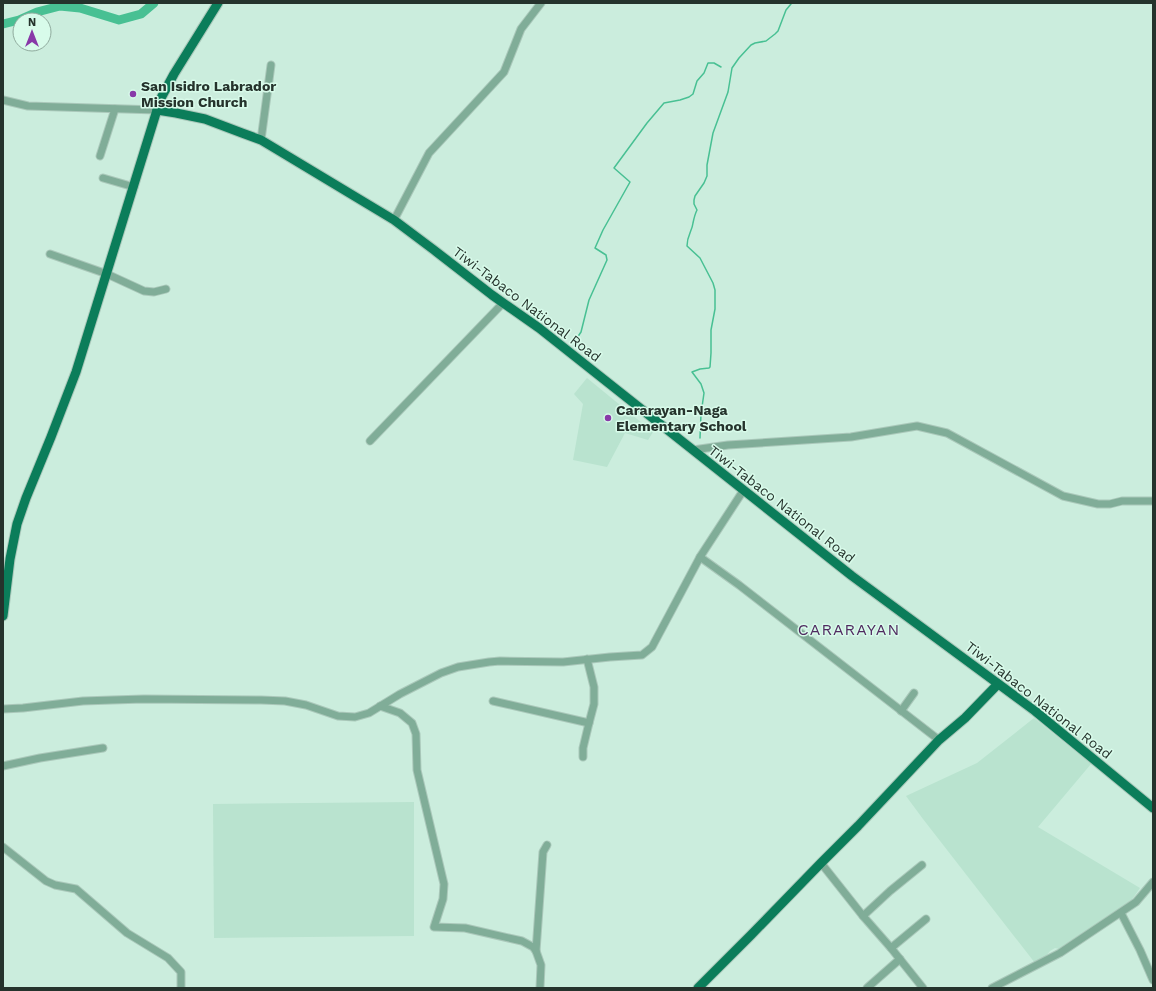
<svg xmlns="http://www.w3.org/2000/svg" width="1156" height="991" font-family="'Work Sans',sans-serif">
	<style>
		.built { fill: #b9e3cf }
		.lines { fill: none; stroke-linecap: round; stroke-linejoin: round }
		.stream { stroke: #48c093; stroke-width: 1.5 }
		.river { stroke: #48c093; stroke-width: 9 }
		.minor-casing { stroke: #aac8ba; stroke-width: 9 }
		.major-casing { stroke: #aac8ba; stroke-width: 11 }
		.minor { stroke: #80ad98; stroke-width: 7 }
		.major { stroke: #0b7d5a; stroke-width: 9 }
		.poi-dot { fill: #8839a8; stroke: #d8fbea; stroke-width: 1.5 }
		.labels { text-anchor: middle; stroke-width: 3; stroke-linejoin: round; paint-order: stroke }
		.poi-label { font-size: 14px; font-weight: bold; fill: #25332c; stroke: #d8fbea; text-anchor: start }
		.street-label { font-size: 14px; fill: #25332c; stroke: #d8fbea }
		.quarter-label { font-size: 16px; letter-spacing: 1px; fill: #502a60; stroke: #d8fbea }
	</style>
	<rect width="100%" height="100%" fill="#cbeddd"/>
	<g class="built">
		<path d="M587,378l66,54 -5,8 -23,-7 -18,34 -34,-7 10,-56 -9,-10z"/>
		<path d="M1034,718l57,46 -53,63 102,61 -9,13 -72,48 -4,-1 -5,3 -4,5 -11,7 -112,-144 -17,-23 71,-33z"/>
		<path d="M414,802v134l-200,2 -1,-134z"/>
	</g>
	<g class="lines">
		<g class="stream">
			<path d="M577,338l4,-6 8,-32 18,-40 -1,-5 -11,-7 8,-18 27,-48 -16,-14 33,-45 17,-20 16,-3 9,-3 4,-3 4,-13 7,-8 4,-10h6l7,4"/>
			<path d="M700,438l1,-24 3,-21 -3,-9 -9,-12 8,-3 9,-1 1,-1 1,-14v-23l4,-21v-19l-2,-7 -13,-25 -13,-12c0,-11 5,-14 6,-23 1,-5 2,-9 4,-13l-3,-6v-4l1,-4 9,-13 3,-7v-11l6,-32 15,-41 4,-24 7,-10 12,-13 4,-2 11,-2 9,-7 3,-3 8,-21 5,-6"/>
		</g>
		<path class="river" d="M3,24l16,-4 18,-8 23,-6 20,2 39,12 22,-6 13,-11"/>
		<g class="minor-casing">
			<g id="minor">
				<path d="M3,100l25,6 129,4"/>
				<path d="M261,140l10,-75"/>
				<path d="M100,156l15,-47"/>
				<path d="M103,178l31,9"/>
				<path d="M394,220l35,-67 75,-81 17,-43 20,-26"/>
				<path d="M50,254l57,20 37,17 10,1 12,-3"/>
				<path d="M370,441l133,-138"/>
				<path d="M693,450l35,-5 123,-8 66,-11 30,7 116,63 35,8h12l12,-3h31"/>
				<path d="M700,557l39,28 200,155"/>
				<path d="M493,701l96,22 5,-19v-17l-7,-28"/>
				<path d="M380,706l20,7 12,10 4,11 1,36 27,114 -1,15 -9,28 31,1 57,13 11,6 3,4 5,14 -1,23"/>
				<path d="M3,709l20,-1 60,-7 29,-1 32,-1 117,1 24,1 21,4 32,11 17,1 14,-4 31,-19 41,-21 17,-6 31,-5 11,-1 63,1 47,-5 32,-2 10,-8 48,-90 43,-66"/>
				<path d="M901,711l13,-18"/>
				<path d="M583,757v-9l6,-25"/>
				<path d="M3,766l37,-8 63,-10"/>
				<path d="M3,847l43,34 9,4 21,4 51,44 41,25 13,14v16"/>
				<path d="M821,863l42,53 28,32 32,40"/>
				<path d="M1121,913l19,37 13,30"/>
				<path d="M863,916l27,-25 32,-26"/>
				<path d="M891,948l35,-29"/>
				<path d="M536,951l7,-99 4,-7"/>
				<path d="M867,988l33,-29"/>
				<path d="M992,988l68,-35 76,-51 17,-20"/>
			</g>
		</g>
		<g class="major-casing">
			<g id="major">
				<path d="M157,110l19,3 29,6 37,14 19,7 15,9 118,71 40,30 58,45 47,33 313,248 183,135 118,97"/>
				<path d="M3,616l7,-57 7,-35 9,-26 25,-61 25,-65 81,-262 4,-12 13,-24 44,-71"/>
				<path d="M698,988l53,-53 70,-72 37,-37 81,-86 26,-22 33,-34"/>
			</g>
		</g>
		<use href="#minor" class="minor"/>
		<use href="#major" class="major"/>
	</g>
	<g class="poi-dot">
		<circle cx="133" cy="94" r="4"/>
		<circle cx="608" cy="418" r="4"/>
	</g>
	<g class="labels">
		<g class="poi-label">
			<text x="141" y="91">San Isidro Labrador<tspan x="141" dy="16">Mission Church</tspan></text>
			<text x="616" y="415">Cararayan-Naga<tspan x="616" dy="16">Elementary School</tspan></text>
		</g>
		<g class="street-label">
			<text transform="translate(527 304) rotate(37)" y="5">Tiwi-Tabaco National Road</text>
			<text transform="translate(782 504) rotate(38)" y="5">Tiwi-Tabaco National Road</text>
			<text transform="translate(1039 700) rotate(38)" y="5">Tiwi-Tabaco National Road</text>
		</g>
		<g class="quarter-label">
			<text x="849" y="635">CARARAYAN</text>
		</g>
	</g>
	<rect width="1156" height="991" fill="none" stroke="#25332c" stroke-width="8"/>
	<g transform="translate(32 32)"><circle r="19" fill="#d8fbea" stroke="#90ab9e"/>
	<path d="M0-3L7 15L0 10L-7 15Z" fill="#8839a8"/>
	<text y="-6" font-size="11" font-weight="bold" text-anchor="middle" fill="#25332c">N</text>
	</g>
</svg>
